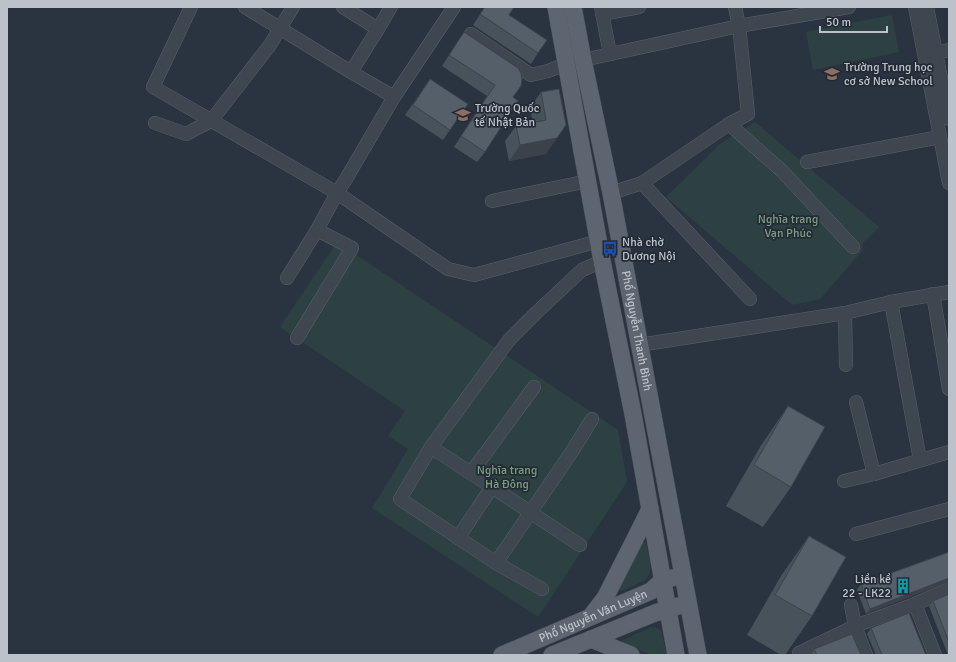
<svg xmlns="http://www.w3.org/2000/svg" width="956" height="662" font-family="Signika,sans-serif">
	<style>
		.green { fill: #2d4142 }
		.lines { fill: none; stroke-linecap: round; stroke-linejoin: round }
		.minor-casing { stroke: #59616a; stroke-width: 14 }
		.major-casing { stroke: #484f59; stroke-width: 18 }
		.minor { stroke: #3e4650; stroke-width: 13 }
		.major { stroke: #5d6570; stroke-width: 17 }
		.wall { fill: #48525b }
		.shaded-wall { fill: #3b424a }
		.building { fill: #545f6a; stroke: #3b424a }
		.labels { text-anchor: middle; stroke-width: 3.5; stroke-linejoin: round; paint-order: stroke }
		.poi-label { font-size: 12px; fill: #bbc2ca; stroke: #232b35; text-anchor: start }
		.park-label { font-size: 12px; fill: #7c9d83; stroke: #232b35 }
		.street-label { font-size: 12px; fill: #bbc2ca; stroke: #232b35 }
	</style>
	<rect width="100%" height="100%" fill="#2a3440"/>
	<g class="green">
		<path d="M892,15l7,37 -86,18 -7,-38z"/>
		<path d="M755,122l124,105 -16,16 -1,8 -42,48 -28,6 -126,-108 54,-53z"/>
		<path d="M337,242l281,188 9,52 -89,135 -166,-109 36,-59 -20,-13 17,-25 -125,-84z"/>
		<path d="M643,542h2l1,1c2,10 9,30 -1,37 -7,4 -14,7 -21,10l-4,1 -1,-3z"/>
		<path d="M654,627h2l5,4 6,24h-15l-29,-12 -1,-2 1,-1 26,-12z"/>
	</g>
	<g class="lines">
		<g class="minor-casing">
			<g id="minor">
				<path d="M191,7l-38,80 184,106 111,76 26,6 125,-34"/>
				<path d="M245,7l106,65 43,25"/>
				<path d="M343,7l35,22 13,-22"/>
				<path d="M601,7l9,47"/>
				<path d="M735,7l4,19"/>
				<path d="M915,7l34,176"/>
				<path d="M927,7l22,112"/>
				<path d="M602,14l37,-7"/>
				<path d="M471,34l60,41 17,-4 18,-7"/>
				<path d="M936,53l13,-3"/>
				<path d="M583,60l156,-34 110,-19"/>
				<path d="M351,72l27,-43"/>
				<path d="M155,123l31,11 25,-13 59,-76 23,-38"/>
				<path d="M729,124l53,47 71,76"/>
				<path d="M807,162l133,-25"/>
				<path d="M642,183l108,116"/>
				<path d="M611,193l31,-10 87,-59 19,-10 -8,-79"/>
				<path d="M492,201l96,-20"/>
				<path d="M287,278l30,-48 20,-37 9,-14 48,-82 60,-90"/>
				<path d="M933,294l16,95"/>
				<path d="M891,302l29,158"/>
				<path d="M845,313l1,52"/>
				<path d="M297,338l55,-90 -35,-18"/>
				<path d="M639,345l206,-32 46,-11 58,-10"/>
				<path d="M856,402l18,72"/>
				<path d="M431,447l78,-107 28,-28 45,-42 20,-9"/>
				<path d="M471,473l63,-86"/>
				<path d="M844,481l30,-7 75,-22"/>
				<path d="M856,534l93,-25"/>
				<path d="M458,538l34,-51"/>
				<path d="M496,563l77,-113 19,-31"/>
				<path d="M542,589l-46,-26 -96,-64 31,-52 149,98"/>
				<path d="M915,604l20,51"/>
				<path d="M851,605l4,21 11,29"/>
				<path d="M800,655l-1,-2 56,-27 60,-22 34,-15"/>
			</g>
		</g>
		<g class="major-casing">
			<g id="major">
				<path d="M556,7l46,254 31,153 43,241"/>
				<path id="s1" d="M573,7l10,53 28,133 72,382 15,80"/>
				<path d="M592,615l13,-17 30,-59 15,-30"/>
				<path d="M591,639l40,16"/>
				<path id="s2" d="M502,655l149,-64 12,-11 9,-2"/>
				<path d="M552,655l103,-42 23,-7"/>
			</g>
		</g>
		<use href="#minor" class="minor"/>
		<use href="#major" class="major"/>
	</g>
	<g class="wall">
		<path d="M485,7l24,8 29,38 -7,11 -58,-39z"/>
		<path d="M464,32l49,65 -28,55 -8,10 -23,-15 33,-51 -45,-30z"/>
		<path d="M430,79l20,51 -7,10 -38,-25z"/>
		<path d="M559,89l-13,65 -37,7 -4,-20 11,-15 17,-3 -3,-15 11,-16z"/>
		<path d="M788,406l3,81 -28,40 -37,-21 34,-59z"/>
		<path d="M809,536l3,80 -27,39h-4l-34,-20 34,-59z"/>
		<path d="M949,552l-83,62 -9,-24 4,-6z"/>
		<path d="M949,594v61h-1l-19,-49 4,-5z"/>
		<path d="M871,628l55,27h-50l-9,-21z"/>
		<path d="M814,649l47,6h-50z"/>
	</g>
	<g class="shaded-wall">
		<path d="M557,138l-11,16 -37,7 11,-16z"/>
		<path d="M949,578v4l-83,32 4,-5z"/>
	</g>
	<g class="building">
		<path d="M485,7h29l-5,8 38,25 -9,13 -58,-39z"/>
		<path d="M464,32l54,36 3,5 1,6 -1,7 -8,11 5,4 -33,51 -24,-16 34,-51 -46,-30z"/>
		<path d="M430,79l38,25 -18,26 -37,-25z"/>
		<path d="M559,89l7,36 -9,13 -37,7 -4,-19 30,-6 -5,-28z"/>
		<path d="M788,406l37,21 -34,60 -37,-22z"/>
		<path d="M809,536l37,21 -34,59 -37,-21z"/>
		<path d="M949,552v26l-79,31 -9,-25z"/>
		<path d="M949,594v48l-16,-41z"/>
		<path d="M909,613l17,42h-44l-11,-27z"/>
		<path d="M852,634l9,21h-44l-3,-6z"/>
	</g>
	<defs>
		<g id="school-bare" transform="scale(1.2)"><path d="M0-5L7-2L0 1L-7-2ZM-4 1L0 2.5L4 1V4Q0 6-4 4Z" fill="#8d6e63" stroke="#232b35" stroke-width="2.5" paint-order="stroke"/></g>
		<g id="bus-bare" transform="scale(1.2)"><path d="M-5-6H5V4H4V6H2V4H-2V6H-4V4H-5ZM-3.5-4V0h7V-4ZM-3.5 1.2v1.5H-2V1.2ZM2 1.2v1.5H3.5V1.2Z" fill="#1a4fb4" stroke="#232b35" stroke-width="2.5" paint-order="stroke"/></g>
		<g id="building-bare" transform="scale(1.2)"><path d="M-4-6H4V6H1V3H-1V6H-4ZM-2.5-4.3h1.7v1.8h-1.7ZM.8-4.3h1.7v1.8H.8ZM-2.5-1h1.7V.8h-1.7ZM.8-1h1.7V.8H.8Z" fill="#0f9aa8" stroke="#232b35" stroke-width="2.5" paint-order="stroke"/></g>
	</defs>
	<g fill-rule="evenodd">
		<use href="#school-bare" x="832" y="74"/>
		<use href="#school-bare" x="463" y="115"/>
		<use href="#bus-bare" x="610" y="249"/>
		<use href="#building-bare" x="903" y="586"/>
	</g>
	<g class="labels">
		<g class="poi-label">
			<text x="844" y="71">Trường Trung học<tspan x="844" dy="14">cơ sở New School</tspan></text>
			<text x="475" y="112">Trường Quốc<tspan x="475" dy="14">tế Nhật Bản</tspan></text>
			<text x="622" y="246">Nhà chờ<tspan x="622" dy="14">Dương Nội</tspan></text>
			<text x="891" y="583" text-anchor="end">Liền kề<tspan x="891" dy="14">22 - LK22</tspan></text>
		</g>
		<g class="park-label">
			<text x="788" y="223">Nghĩa trang<tspan x="788" dy="14">Vạn Phúc</tspan></text>
			<text x="507" y="474">Nghĩa trang<tspan x="507" dy="14">Hà Đông</tspan></text>
		</g>
		<g class="street-label">
			<text dy="4" stroke="none"><textPath href="#s1" startOffset="330">Phố Nguyễn Thanh Bình</textPath></text>
			<text dy="4" stroke="none"><textPath href="#s2" startOffset="99">Phố Nguyễn Văn Luyện</textPath></text>
		</g>
	</g>
	<rect width="956" height="662" fill="none" stroke="#bbc2ca" stroke-width="16"/>
	<path d="M820 26v6h67v-6" fill="none" stroke="#bbc2ca" stroke-width="2"/>
	<text x="826" y="26" font-size="12" fill="#bbc2ca" stroke="#232b35" stroke-width="3" paint-order="stroke">50 m</text>
</svg>
